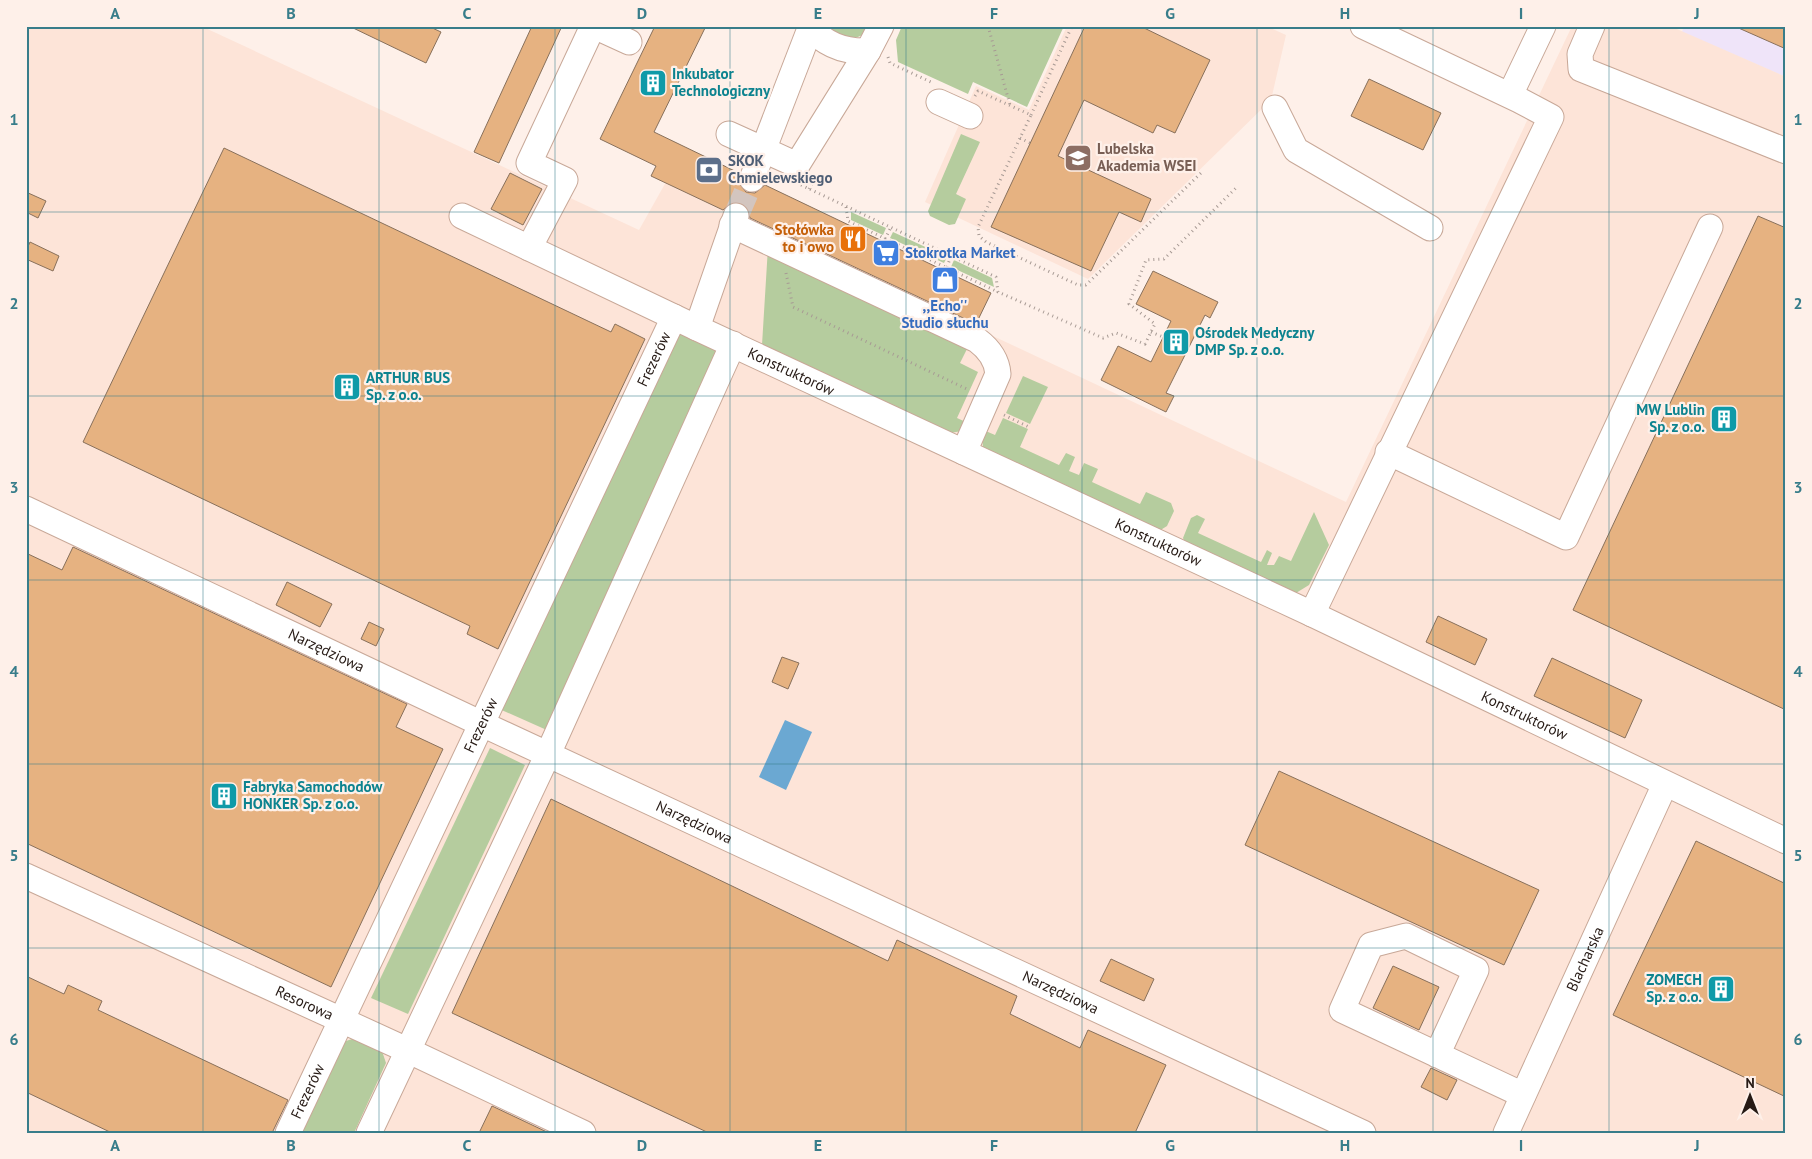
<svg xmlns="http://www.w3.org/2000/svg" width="1812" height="1159" font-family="'PT Sans',sans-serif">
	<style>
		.commercial { fill: #efe4f9 }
		.built { fill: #fde4d8 }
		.green { fill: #b5cc9e }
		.water { fill: #6ba8d2 }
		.building { fill: #e6b281; stroke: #88705b }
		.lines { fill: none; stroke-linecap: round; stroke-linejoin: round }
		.minor-tunnel { stroke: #d3c5bf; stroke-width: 25; stroke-dasharray: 25 12; stroke-linecap: butt }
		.minor-casing { stroke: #c8a898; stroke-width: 27 }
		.path { stroke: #a79a94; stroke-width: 3; stroke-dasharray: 1 4; stroke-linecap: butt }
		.minor { stroke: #fff; stroke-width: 25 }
		.grid { fill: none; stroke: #387d8a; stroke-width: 1; stroke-opacity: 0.55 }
		.labels { text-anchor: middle; stroke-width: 4.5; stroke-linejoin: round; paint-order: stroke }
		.culture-label { font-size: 15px; font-weight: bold; fill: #0d838f; stroke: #fef0e9; text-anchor: start }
		.education-label { font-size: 15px; font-weight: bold; fill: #785e54; stroke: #fef0e9; text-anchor: start }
		.service-label { font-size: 15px; font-weight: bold; fill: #4e5e75; stroke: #fef0e9; text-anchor: start }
		.food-label { font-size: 15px; font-weight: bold; fill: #c56008; stroke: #fef0e9; text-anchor: end }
		.shop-label { font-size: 15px; font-weight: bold; fill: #366cbe; stroke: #fef0e9; text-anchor: start }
		.street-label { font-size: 15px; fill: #261a15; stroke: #fef0e9 }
		.neatline { fill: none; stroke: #387d8a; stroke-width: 2 }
		.grid-label { font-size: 16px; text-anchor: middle; font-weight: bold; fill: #387d8a }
	</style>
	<rect width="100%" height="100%" fill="#fef0e9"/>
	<path class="commercial" d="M1684,26h102v51l-104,-45z"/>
	<g class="built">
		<path d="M26,26h175l438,204 27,-48 680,320 226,-476h98l116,51v1056h-1760z"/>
		<path d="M1067,26h199l20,9 -15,65 -183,179 -163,-77 51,-116 53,24z"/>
	</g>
	<g class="green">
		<path d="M831,26h42c-13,15 -22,13 -39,7z"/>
		<path d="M902,26h162l-37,81 -54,-25 -5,12 -70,-32 -2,-22z"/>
		<path d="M961,134l19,8 -24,52 10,5 -11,25 -6,1 -19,-9 -2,-5z"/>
		<path d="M851,212l35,16 -3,7 -32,-15z"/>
		<path d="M893,232l54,25 -3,6 -54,-25z"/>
		<path d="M768,247l202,96 -10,20 18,9 -21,46 11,5 -6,8 -12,2 -188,-88z"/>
		<path d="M954,260l38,18 2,9 -43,-20z"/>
		<path d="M677,329l44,21 -172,381 -52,-23z"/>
		<path d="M1023,376l25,11 -18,37 -24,-11z"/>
		<path d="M1003,418l25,11 -8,18 39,18 7,-12 9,4 -6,14 10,4 5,-12 14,6 -6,13 48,22 6,-12 25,11 3,8 -7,15 -8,5 -176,-84 -2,-18 14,6z"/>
		<path d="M1314,512l15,33 -20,40 -13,8 -111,-50 -2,-5 8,-20 6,-3 8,4 -7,14 63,29 6,-12 5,3 -5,12h7l5,-9 12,5z"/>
		<path d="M490,748l35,17 -117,249 -37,-16z"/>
		<path d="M352,1039l30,12 4,12 -32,70h-55l41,-90z"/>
	</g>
	<path class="water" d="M785,720l27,12 -26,58 -27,-13z"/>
	<g class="building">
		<path d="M349,26h79l13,6 -15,31z"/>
		<path d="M532,26h30l-63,137 -25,-11z"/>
		<path d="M655,26h51l-52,106 85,41 -1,9 8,10 9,1 10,-8 226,108 -15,31 -226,-106 -3,-11 -6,-4 -8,-1 -10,8 -72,-34 5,-10 -56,-27z"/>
		<path d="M1085,26h55l70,34 -35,73 -18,-8 -4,8 -69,-33 -26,56 93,43 -10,23 -22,-10 -28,59 -100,-44z"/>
		<path d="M1734,26h52v23z"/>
		<path d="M1369,79l72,34 -18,37 -72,-34z"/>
		<path d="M224,148l387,184 4,-8 30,15 -147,310 -31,-15 3,-8 -387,-184z"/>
		<path d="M510,173l32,16 -19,36 -32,-16z"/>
		<path d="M26,192l20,9 -8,17 -12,-6z"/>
		<path d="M1758,216l28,12v482l-213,-100z"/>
		<path d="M30,242l29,14 -6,15 -27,-12v-8z"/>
		<path d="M1153,271l65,31 -8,16 -5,-3 -39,78 8,3 -8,16 -65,-32 17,-34 33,16 20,-41 -35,-17z"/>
		<path d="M73,547l334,157 -11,23 47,22 -112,238 -305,-144v-290l36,17z"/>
		<path d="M287,582l45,22 -12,23 -44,-22z"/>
		<path d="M1438,616l49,23 -12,26 -49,-23z"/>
		<path d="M369,622l15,7 -8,17 -15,-7z"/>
		<path d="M782,657l17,6 -11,26 -16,-7z"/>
		<path d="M1552,658l90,42 -17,38 -91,-42z"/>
		<path d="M1279,771l260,119 -35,75 -259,-120z"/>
		<path d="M551,799l337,162 9,-21 120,56 -7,18 70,34 8,-18 78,35 -31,68h-426l-257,-120z"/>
		<path d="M1696,841l90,43v213l-173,-82z"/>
		<path d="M1111,959l43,20 -10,22 -44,-20z"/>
		<path d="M1393,966l46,21 -20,43 -46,-22z"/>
		<path d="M26,976l38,18 4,-9 34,16 -4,9 190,90 -16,33h-160l-86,-41z"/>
		<path d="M1431,1068l26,12 -10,20 -26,-13z"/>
		<path d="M492,1106l57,27h-70z"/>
	</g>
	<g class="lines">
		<path class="minor-tunnel" d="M736,216l16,-37"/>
		<g class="minor-casing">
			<g id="minor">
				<path d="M594,26l35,16"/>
				<path d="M1592,26l-12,28 1,15 205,82"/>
				<path d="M810,27c15,18 35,25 58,24"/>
				<path d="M1510,95l33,-69"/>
				<path d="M939,102l31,14"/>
				<path d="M1275,108l21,42 134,78"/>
				<path d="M729,134l68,31 71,-114 13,-25"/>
				<path d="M752,179l59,-153"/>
				<path id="s1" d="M462,216l235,112 615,286 474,227"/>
				<path d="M732,225l245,115c12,9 20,19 21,34l-34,78"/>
				<path d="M529,248l36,-68 -36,-17 64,-137"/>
				<path d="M697,328l39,-112"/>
				<path d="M1388,452l178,85 144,-310"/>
				<path id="s2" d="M26,509l454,214 883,410"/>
				<path d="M1312,614l239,-497 -32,-17 -156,-74"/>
				<path id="s3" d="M26,876l381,174 176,83"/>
				<path d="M1437,1055l39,-85 -70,-34 -35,9 -29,65 181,85"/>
				<path id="s4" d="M288,1133l386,-816"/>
				<path d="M369,1133l179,-379 185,-410"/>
				<path id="s5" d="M1506,1133l159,-349"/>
			</g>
		</g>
		<g class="path">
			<path d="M988,26l22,79"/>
			<path d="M888,57l2,6 43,20"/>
			<path d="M975,96l3,-5 53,24 -53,112 1,9 7,6 92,43h8l115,-112"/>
			<path d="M1031,115l41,-89"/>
			<path d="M1020,138l10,5"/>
			<path d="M801,185l195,92 2,15 105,46 13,-5 29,11 10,-20 -26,-20 17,-44 18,-1 72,-71"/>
			<path d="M809,189l7,-12"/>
			<path d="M846,207l2,14 150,71"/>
			<path d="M885,239l6,-12"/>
			<path d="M947,267l4,-11"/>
			<path d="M786,273l7,34 176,83"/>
			<path d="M1151,332l12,5"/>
			<path d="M1004,415l25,12"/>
		</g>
		<use href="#minor" class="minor"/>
	</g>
	<path class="grid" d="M203,26v1107M379,26v1107M555,26v1107M730,26v1107M906,26v1107M1082,26v1107M1257,26v1107M1433,26v1107M1609,26v1107M26,212h1760M26,396h1760M26,580h1760M26,764h1760M26,948h1760"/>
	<defs>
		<g id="building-square" transform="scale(1.4375)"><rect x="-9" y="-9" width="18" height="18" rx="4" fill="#0f9aa8" stroke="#fef0e9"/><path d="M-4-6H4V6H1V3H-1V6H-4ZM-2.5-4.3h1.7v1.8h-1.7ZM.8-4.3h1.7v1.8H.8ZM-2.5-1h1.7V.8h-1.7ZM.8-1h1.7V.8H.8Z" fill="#fff"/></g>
		<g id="university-square" transform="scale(1.4375)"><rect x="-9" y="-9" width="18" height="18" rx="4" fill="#8d6e63" stroke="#fef0e9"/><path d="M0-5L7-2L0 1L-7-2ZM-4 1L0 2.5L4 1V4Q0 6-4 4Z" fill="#fff"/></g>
		<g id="bank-square" transform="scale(1.4375)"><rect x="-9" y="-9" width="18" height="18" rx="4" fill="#5c6f8a" stroke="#fef0e9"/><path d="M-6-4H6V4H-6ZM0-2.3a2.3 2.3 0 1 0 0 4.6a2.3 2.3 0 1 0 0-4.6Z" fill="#fff"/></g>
		<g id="restaurant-square" transform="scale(1.4375)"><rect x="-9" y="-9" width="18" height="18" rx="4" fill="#e8710a" stroke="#fef0e9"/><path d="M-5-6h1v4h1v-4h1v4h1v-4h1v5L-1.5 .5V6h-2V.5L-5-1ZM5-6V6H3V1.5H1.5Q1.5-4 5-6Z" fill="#fff"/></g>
		<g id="supermarket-square" transform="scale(1.4375)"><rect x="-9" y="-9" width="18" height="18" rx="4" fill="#3f7fe0" stroke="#fef0e9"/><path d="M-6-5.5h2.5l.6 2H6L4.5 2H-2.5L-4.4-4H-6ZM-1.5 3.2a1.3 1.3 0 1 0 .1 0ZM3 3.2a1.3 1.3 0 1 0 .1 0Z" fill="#fff"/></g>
		<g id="shop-square" transform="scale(1.4375)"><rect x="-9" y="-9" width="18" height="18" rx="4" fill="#3f7fe0" stroke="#fef0e9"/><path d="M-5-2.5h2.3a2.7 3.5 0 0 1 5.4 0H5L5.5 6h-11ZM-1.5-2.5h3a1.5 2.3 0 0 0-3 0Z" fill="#fff"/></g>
	</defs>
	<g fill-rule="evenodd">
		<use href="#building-square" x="653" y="83"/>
		<use href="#university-square" x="1078" y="158"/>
		<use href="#bank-square" x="709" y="170"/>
		<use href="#restaurant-square" x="853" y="239"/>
		<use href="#supermarket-square" x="886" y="253"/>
		<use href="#shop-square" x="945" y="280"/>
		<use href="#building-square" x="1176" y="342"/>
		<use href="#building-square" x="347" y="387"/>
		<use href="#building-square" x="1724" y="419"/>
		<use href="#building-square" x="224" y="796"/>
		<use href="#building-square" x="1721" y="989"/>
	</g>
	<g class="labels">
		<g class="culture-label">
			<text x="672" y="79">Inkubator<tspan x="672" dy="17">Technologiczny</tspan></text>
			<text x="1195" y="338">Ośrodek Medyczny<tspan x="1195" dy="17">DMP Sp. z o.o.</tspan></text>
			<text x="366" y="383">ARTHUR BUS<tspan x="366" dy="17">Sp. z o.o.</tspan></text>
			<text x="1705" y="415" text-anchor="end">MW Lublin<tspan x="1705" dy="17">Sp. z o.o.</tspan></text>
			<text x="243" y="792">Fabryka Samochodów<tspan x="243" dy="17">HONKER Sp. z o.o.</tspan></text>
			<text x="1702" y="985" text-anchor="end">ZOMECH<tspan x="1702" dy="17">Sp. z o.o.</tspan></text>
		</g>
		<g class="education-label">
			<text x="1097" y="154">Lubelska<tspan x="1097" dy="17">Akademia WSEI</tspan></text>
		</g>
		<g class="service-label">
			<text x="728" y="166">SKOK<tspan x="728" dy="17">Chmielewskiego</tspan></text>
		</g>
		<g class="food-label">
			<text x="834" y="235">Stołówka<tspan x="834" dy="17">to i owo</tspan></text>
		</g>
		<g class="shop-label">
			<text x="905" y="258">Stokrotka Market</text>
			<text x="945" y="311" text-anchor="middle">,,Echo''<tspan x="945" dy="17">Studio słuchu</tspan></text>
		</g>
		<g class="street-label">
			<text dy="5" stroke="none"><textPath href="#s4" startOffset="856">Frezerów</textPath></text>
			<text dy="5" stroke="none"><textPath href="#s1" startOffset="364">Konstruktorów</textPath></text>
			<text dy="5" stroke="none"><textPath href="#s1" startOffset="769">Konstruktorów</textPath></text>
			<text dy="5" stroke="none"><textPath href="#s2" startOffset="332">Narzędziowa</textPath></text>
			<text dy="5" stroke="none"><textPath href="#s1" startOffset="1174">Konstruktorów</textPath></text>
			<text dy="5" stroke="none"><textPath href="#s4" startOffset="451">Frezerów</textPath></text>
			<text dy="5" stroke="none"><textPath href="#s2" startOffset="738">Narzędziowa</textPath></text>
			<text dy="5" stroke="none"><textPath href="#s5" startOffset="191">Blacharska</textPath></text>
			<text dy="5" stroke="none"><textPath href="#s2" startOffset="1142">Narzędziowa</textPath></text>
			<text dy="5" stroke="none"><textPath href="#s3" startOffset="306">Resorowa</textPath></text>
			<text dy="5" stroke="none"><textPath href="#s4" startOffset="46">Frezerów</textPath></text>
		</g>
	</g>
	<rect width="1812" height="1159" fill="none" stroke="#fef0e9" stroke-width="55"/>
	<g transform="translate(1750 1096)" stroke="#fef0e9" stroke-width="4" paint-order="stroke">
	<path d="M0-4L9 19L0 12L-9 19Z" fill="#261a15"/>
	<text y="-8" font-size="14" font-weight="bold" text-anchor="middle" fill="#261a15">N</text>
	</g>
	<rect x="28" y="28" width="1756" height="1104" class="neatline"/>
	<g class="grid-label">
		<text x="115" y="19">A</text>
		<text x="291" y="19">B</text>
		<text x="467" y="19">C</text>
		<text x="642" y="19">D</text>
		<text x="818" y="19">E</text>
		<text x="994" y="19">F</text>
		<text x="1170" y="19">G</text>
		<text x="1345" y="19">H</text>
		<text x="1521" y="19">I</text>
		<text x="1697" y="19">J</text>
		<text x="14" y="125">1</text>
		<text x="1798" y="125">1</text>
		<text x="14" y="309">2</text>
		<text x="1798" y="309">2</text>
		<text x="14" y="493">3</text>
		<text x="1798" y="493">3</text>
		<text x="14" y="677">4</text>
		<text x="1798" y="677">4</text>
		<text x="14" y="861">5</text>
		<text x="1798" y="861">5</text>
		<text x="14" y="1045">6</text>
		<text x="1798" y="1045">6</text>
		<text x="115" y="1151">A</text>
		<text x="291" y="1151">B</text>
		<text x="467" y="1151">C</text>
		<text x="642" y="1151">D</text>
		<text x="818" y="1151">E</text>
		<text x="994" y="1151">F</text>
		<text x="1170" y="1151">G</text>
		<text x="1345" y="1151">H</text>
		<text x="1521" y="1151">I</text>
		<text x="1697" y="1151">J</text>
	</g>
</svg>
